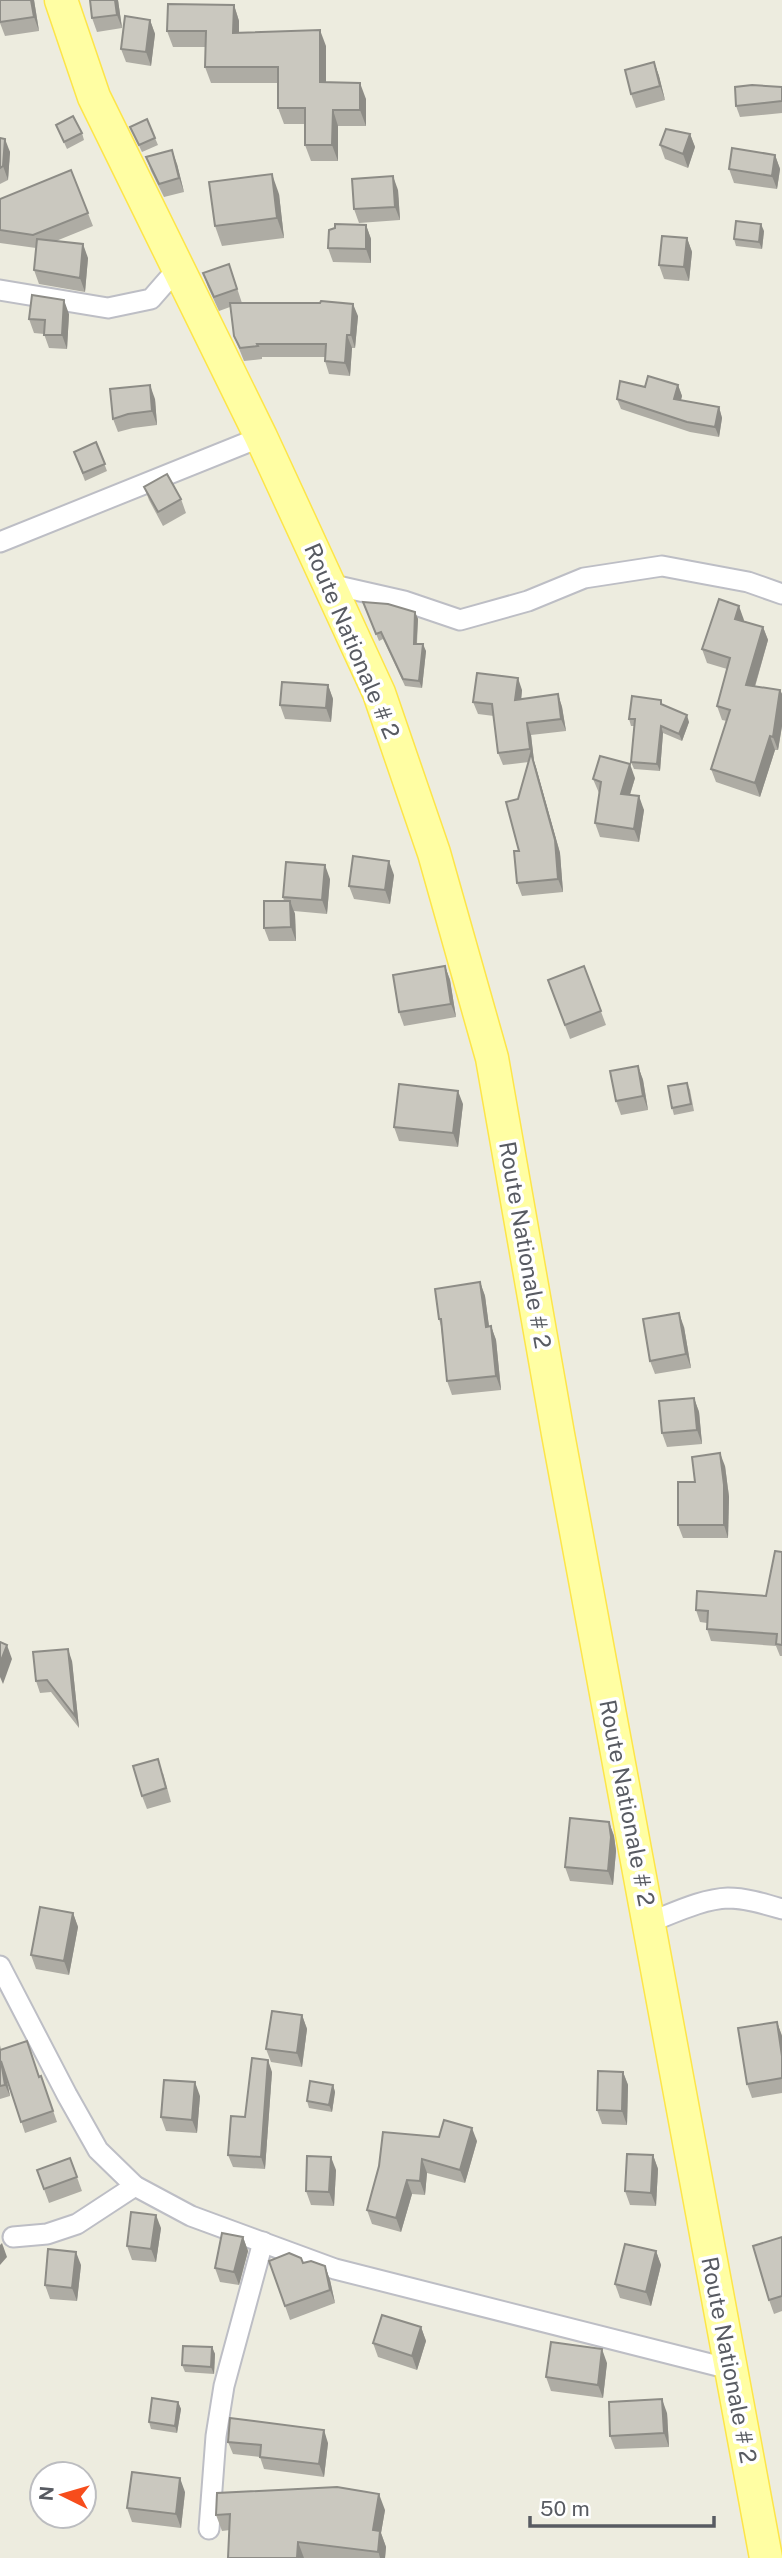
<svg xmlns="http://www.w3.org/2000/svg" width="782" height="2558" font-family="'Public Sans',sans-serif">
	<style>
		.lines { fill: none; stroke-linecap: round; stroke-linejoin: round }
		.street-casing { stroke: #bdbec5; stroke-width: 23 }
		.primary-casing { stroke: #fde549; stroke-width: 35 }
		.street { stroke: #fff; stroke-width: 19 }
		.primary { stroke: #fffea3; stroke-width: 32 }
		.wall { fill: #aeaca4 }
		.shaded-wall { fill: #8d8c86 }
		.building { fill: #cac8bf; stroke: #8d8c86; stroke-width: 2 }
		.labels { text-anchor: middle; stroke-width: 7; stroke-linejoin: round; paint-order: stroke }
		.street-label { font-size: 23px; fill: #585b62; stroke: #fff }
	</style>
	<rect width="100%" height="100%" fill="#edecdf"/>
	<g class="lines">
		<g class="street-casing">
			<g id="street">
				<path d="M0,290l108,18 43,-9 27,-31"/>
				<path d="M0,542l261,-105"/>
				<path d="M329,584l75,17 56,19 68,-19 56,-23 78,-12 86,16 34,12"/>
				<path d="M650,1922c24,-9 52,-23 78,-24 18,0 37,6 54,11"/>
				<path d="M0,1966l67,129 31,55 37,36 56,30 144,53 395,100"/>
				<path d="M13,2237l34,-3 30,-10 58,-38"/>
				<path d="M209,2529l7,-93 8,-50 39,-144"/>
			</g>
		</g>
		<g class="primary-casing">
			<path id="primary" d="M61,0l33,97 167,340 118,256 55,160 58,205 66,376 208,1124"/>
		</g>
		<use href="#street" class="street"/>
		<use href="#primary" class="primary"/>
	</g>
	<g class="wall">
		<path d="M0,0h34l5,31 -34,5 -5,-13z"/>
		<path d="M118,0l4,28 -25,4 -5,-14z"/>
		<path d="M234,5l5,16v11l87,14v36l40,17v27h-28v35h-27l-6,-16v-21h-21l-6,-16v-25h-67l-6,-16v-20h-32l-6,-16z"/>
		<path d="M150,20l5,14 -4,32 -25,-4 -5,-13z"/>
		<path d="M654,62l5,14 6,24 -29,8 -5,-14z"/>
		<path d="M782,87v26l-42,4 -4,-11z"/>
		<path d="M147,119l11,26 -16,7 -12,-25z"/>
		<path d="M56,125l26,8 2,7 -17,9z"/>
		<path d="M690,134l5,13 -7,21 -23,-9 -5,-14z"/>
		<path d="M0,138l10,14 -2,28 -8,4z"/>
		<path d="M775,155l5,14 -3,20 -43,-6 -5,-14z"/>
		<path d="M146,157l31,7 7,28 -20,5 -13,-26z"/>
		<path d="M71,170l22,56 -37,15 32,17 -3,34 -46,-8 -5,-14 2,-22 -36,-5v-44z"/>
		<path d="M398,190l2,30 -41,3 -5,-14z"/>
		<path d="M279,194l5,44 -62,8 -7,-20z"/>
		<path d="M366,225l5,14v24l-38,-1 -5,-14z"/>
		<path d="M764,231l-2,18 -26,-3 -2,-7z"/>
		<path d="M687,238l5,14 -3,29 -25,-2 -5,-14z"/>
		<path d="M229,264l13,39 116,13 -3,32h-3l-2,28 -21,-2 -4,-13v-4h-63v2l-18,2 -10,-25 -4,-29 -11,4 -11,-24 -5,-14z"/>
		<path d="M69,314l-2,35 -18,-1 -5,-14 -10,-1 -5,-14z"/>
		<path d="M678,385l4,11 -1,4 38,7 3,11 -3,19 -29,-5 -69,-23 -4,-10 28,-12z"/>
		<path d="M155,399l2,26 -24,3 -15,4 -5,-13z"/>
		<path d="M96,442l11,29 -22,10 -11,-29z"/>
		<path d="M144,487l37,12 5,14 -23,13 -14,-26z"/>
		<path d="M363,602l52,10 3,7 -1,25 9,7 -4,37 -17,-2 -22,-47 -4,2z"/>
		<path d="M744,620v1l19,6 5,13 -13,47 25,3 2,4v32l-4,24h-3l-15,47 -44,-15 -5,-13 16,-48 -5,-1 -5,-14 10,-37 -20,-6 -5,-14z"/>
		<path d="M328,685l5,14 -2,23 -46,-3 -5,-14z"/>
		<path d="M522,690l-1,9 37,-5 4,13 4,24 -35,4 3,26 26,92 3,39 -41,4 -5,-13 2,-32 -1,-52 11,-37 -26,3 -5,-12 -4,-37 -16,-2 -5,-12z"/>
		<path d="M663,705l26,17 -7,19 -19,-8 -3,38 -26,-2 -3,-7 3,-36h-3l-2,-7z"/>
		<path d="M635,778l-5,17 14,15 -5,32 -39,-5 -5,-14 4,-30 -6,-14z"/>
		<path d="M394,875l-4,29 -36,-5 -5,-13z"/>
		<path d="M330,879l-3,35 -33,-3 1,3 1,27h-27l-5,-13 20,-27 -1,-4z"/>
		<path d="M445,966l5,14 6,37 -52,9 -5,-14z"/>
		<path d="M584,966l22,59 -36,14 -22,-59z"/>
		<path d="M638,1066l5,14 5,30 -27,5 -5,-14z"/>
		<path d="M687,1083l3,7 4,21 -20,4 -2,-7z"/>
		<path d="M463,1104l-5,43 -59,-6 -5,-14z"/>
		<path d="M480,1282l5,14 4,31 2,-1 5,14 5,50 -49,5 -5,-14 -6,-55 -2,-7z"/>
		<path d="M684,1327l7,41 -36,6 -5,-13z"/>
		<path d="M694,1398l5,14 3,32 -35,3 -5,-14z"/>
		<path d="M725,1466l4,31 -1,41h-45l-5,-13 17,-43z"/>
		<path d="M782,1552v104h-2l-4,-10 -65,-5 -4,-12v-6l-7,-1 -4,-12 70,-14z"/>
		<path d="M72,1661l7,67 -28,-36 -11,1 -4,-12z"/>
		<path d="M163,1773l8,29 -24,7 -5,-13z"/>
		<path d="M609,1822l5,14 2,15 -3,34 -43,-4 -5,-14z"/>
		<path d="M73,1913l5,14 -9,48 -33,-6 -5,-14z"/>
		<path d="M302,2015l5,14 -5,38 -31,-5 -5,-13z"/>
		<path d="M777,2022l5,14v57l-30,5 -5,-14z"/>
		<path d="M0,2045l1,4 38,28 2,-1 16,46 -32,11 -19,-58 4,21 -10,3z"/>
		<path d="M272,2072l-7,97 -32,-2 -5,-12z"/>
		<path d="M623,2072l5,13 -1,40 -25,-1 -5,-14z"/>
		<path d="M333,2085l2,7 -3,20 -23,-4 -2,-7z"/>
		<path d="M200,2096l-3,37 -31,-2 -5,-14z"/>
		<path d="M477,2141l-12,42 -38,-10 -2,22 -13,-1 -11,38 -29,-8 -5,-14 12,-44z"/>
		<path d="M653,2155l5,14 -2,37 -26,-1 -5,-14z"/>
		<path d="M70,2158l12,33 -33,12 -12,-33z"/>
		<path d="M336,2170l-2,36 -23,-1 -5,-14z"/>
		<path d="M161,2228l-5,34 -24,-2 -5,-14z"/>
		<path d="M243,2237l5,14 -9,34 -19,-3 -5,-14z"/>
		<path d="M782,2237v74l-8,3 -5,-14z"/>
		<path d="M656,2251l5,14 -10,41 -31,-8 -5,-14z"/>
		<path d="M269,2261l34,2 22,3 5,14 5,23 -45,17z"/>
		<path d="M81,2265l-4,36 -27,-2 -5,-14z"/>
		<path d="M421,2327l5,14 -9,29 -39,-13 -5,-14z"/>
		<path d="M212,2347l3,7 -1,20 -29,-2 -3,-7z"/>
		<path d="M607,2363l-4,35 -52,-7 -5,-14z"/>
		<path d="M178,2402l3,7 -4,24 -26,-4 -2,-7z"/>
		<path d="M667,2413l2,34 -54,2 -5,-13z"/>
		<path d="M228,2442l100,1 -4,34 -60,-8 -4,-12 -27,-3z"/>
		<path d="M185,2492l-4,36 -49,-6 -5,-14z"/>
		<path d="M385,2510l-4,23 5,14 -1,11h-157l2,-28 -8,1 -6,-16z"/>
	</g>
	<g class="shaded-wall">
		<path d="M31,0h3l5,31 -5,-14z"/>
		<path d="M115,0h3l4,28 -5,-13z"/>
		<path d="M234,5l5,16v28l-6,-16z"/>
		<path d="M150,20l5,14 -4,32 -5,-14z"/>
		<path d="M320,30l6,16v52l-6,-16z"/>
		<path d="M654,62l5,14 6,24 -5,-14z"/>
		<path d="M360,83l6,16v27l-6,-16z"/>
		<path d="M333,110l5,16v35l-6,-16z"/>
		<path d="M690,134l5,13 -7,21 -5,-14z"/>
		<path d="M5,139l5,13 -2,28 -5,-14z"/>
		<path d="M172,150l5,14 7,28 -5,-14z"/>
		<path d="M775,155l5,14 -3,20 -5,-13z"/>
		<path d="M272,174l7,20 5,44 -7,-20z"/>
		<path d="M393,176l5,14 2,30 -5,-13z"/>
		<path d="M761,224l3,7 -2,18 -3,-7z"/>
		<path d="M366,225l5,14v24l-5,-14z"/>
		<path d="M687,238l5,14 -3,29 -5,-14z"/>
		<path d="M83,244l5,14 -3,34 -5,-14z"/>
		<path d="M64,300l5,14 -2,35 -5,-14z"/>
		<path d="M353,304l5,12 -3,32 -4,-13z"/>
		<path d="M347,335l5,13 -2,28 -5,-13z"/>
		<path d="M150,385l5,14 2,26 -5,-14z"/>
		<path d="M678,385l4,11 -4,14 -4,-11z"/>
		<path d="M719,407l3,11 -3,19 -4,-10z"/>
		<path d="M739,606l5,14 -4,13 -5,-14z"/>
		<path d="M415,612l3,7 -2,32 -2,-7z"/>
		<path d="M763,627l5,13 -17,59 -5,-14z"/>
		<path d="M423,644l3,7 -4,37 -3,-7z"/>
		<path d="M518,678l4,12 -2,22 -5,-12z"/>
		<path d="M328,685l5,14 -2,23 -5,-14z"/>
		<path d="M780,690l2,4v32l-4,24 -5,-13z"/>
		<path d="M558,694l4,13 4,24 -5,-12z"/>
		<path d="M687,715l2,7 -7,19 -3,-7z"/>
		<path d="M527,723l4,12 3,26 -4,-12z"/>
		<path d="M661,726l2,7 -3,38 -3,-7z"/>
		<path d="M770,736l5,14 -15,47 -5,-14z"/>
		<path d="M531,753l5,14 24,86 3,39 -5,-13z"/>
		<path d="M630,764l5,14 -9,29 -5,-13z"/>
		<path d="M639,796l5,14 -5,32 -5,-13z"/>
		<path d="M389,861l5,14 -4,29 -5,-14z"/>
		<path d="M325,865l5,14 -3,35 -5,-14z"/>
		<path d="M290,901l5,13 1,27 -5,-14z"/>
		<path d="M445,966l5,14 6,37 -5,-13z"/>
		<path d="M638,1066l5,14 5,30 -5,-14z"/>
		<path d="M458,1091l5,13 -5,43 -5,-14z"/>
		<path d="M480,1282l5,14 6,45 -5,-14z"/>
		<path d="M679,1313l5,14 7,41 -5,-14z"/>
		<path d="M491,1326l5,14 5,50 -5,-14z"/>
		<path d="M694,1398l5,14 3,32 -5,-14z"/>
		<path d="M720,1453l5,13 4,31 -1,41 -4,-13z"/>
		<path d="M7,1645l5,14 -9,25 -3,-7v-14z"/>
		<path d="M68,1649l4,12 7,67 -4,-12z"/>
		<path d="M609,1822l5,14 2,15 -3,34 -5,-14z"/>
		<path d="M73,1913l5,14 -9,48 -5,-14z"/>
		<path d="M302,2015l5,14 -5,38 -5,-14z"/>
		<path d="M777,2022l5,14v20z"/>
		<path d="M268,2060l4,12 -7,97 -4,-12z"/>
		<path d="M1,2061l4,12 5,23 -5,-11z"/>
		<path d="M623,2072l5,13 -1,40 -5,-14z"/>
		<path d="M195,2082l5,14 -3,37 -5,-13z"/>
		<path d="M333,2085l2,7 -3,20 -3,-7z"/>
		<path d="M472,2128l5,13 -12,42 -5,-13z"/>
		<path d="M653,2155l5,14 -2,37 -5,-13z"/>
		<path d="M331,2157l5,13 -2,36 -5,-14z"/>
		<path d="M422,2159l5,14 -2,22 -5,-14z"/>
		<path d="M407,2180l5,14 -11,38 -5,-14z"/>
		<path d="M156,2215l5,13 -5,34 -5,-13z"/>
		<path d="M243,2237l5,14 -9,34 -5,-13z"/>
		<path d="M2,2243l5,14 -7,8v-20z"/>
		<path d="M656,2251l5,14 -10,41 -5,-14z"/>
		<path d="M76,2252l5,13 -4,36 -5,-13z"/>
		<path d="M325,2266l5,14 5,23 -5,-13z"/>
		<path d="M421,2327l5,14 -9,29 -5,-14z"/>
		<path d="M212,2347l3,7 -1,20 -3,-7z"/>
		<path d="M602,2349l5,14 -4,35 -5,-13z"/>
		<path d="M662,2399l5,14 2,34 -5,-14z"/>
		<path d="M178,2402l3,7 -4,24 -2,-7z"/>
		<path d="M324,2430l4,13 -4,34 -5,-13z"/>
		<path d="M180,2478l5,14 -4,36 -5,-14z"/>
		<path d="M379,2494l6,16 -4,23 5,14 -1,11h-5l-7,-28z"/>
		<path d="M298,2542l6,16h-7z"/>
	</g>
	<g class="building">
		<path d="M0,0h31l3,17 -34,5z"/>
		<path d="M90,0h25l2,15 -25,3z"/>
		<path d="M168,4l66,1 -1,28 87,-3v52l40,1v27h-27l-1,35h-27v-37h-27v-41h-73l1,-36h-39z"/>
		<path d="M125,16l25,4 -4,32 -25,-3z"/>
		<path d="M654,62l6,24 -29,8 -6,-24z"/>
		<path d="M752,85l30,2v14l-46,5 -1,-19z"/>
		<path d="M73,116l9,17 -18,9 -8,-17z"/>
		<path d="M147,119l8,19 -16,7 -9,-18z"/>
		<path d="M666,129l24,5 -7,20 -23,-9z"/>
		<path d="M0,138l5,1 -2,27 -3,2z"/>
		<path d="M732,148l43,7 -3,21 -43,-7z"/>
		<path d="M172,150l7,28 -20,6 -13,-27z"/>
		<path d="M71,170l17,43 -55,22 -33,-5v-31z"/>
		<path d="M272,174l5,44 -62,8 -6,-44z"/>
		<path d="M393,176l2,31 -41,2 -2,-30z"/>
		<path d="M736,221l25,3 -2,18 -25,-3z"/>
		<path d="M335,224l31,1v24l-38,-1 1,-18 6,-2z"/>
		<path d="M662,236l25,2 -3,29 -25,-2z"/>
		<path d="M37,239l46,5 -3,34 -46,-8z"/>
		<path d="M229,264l8,25 -23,8 -11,-24z"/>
		<path d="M32,295l32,5 -2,35h-18l1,-15 -16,-1z"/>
		<path d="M321,301l32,3 -2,31h-4l-2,28 -20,-2 1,-17h-69l1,2 -18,2 -6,-12 -4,-33h90z"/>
		<path d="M648,376l30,9 -4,14 45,8 -4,20 -28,-5 -70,-23 3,-18 25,6z"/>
		<path d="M150,385l2,26 -24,3 -15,5 -3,-30z"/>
		<path d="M96,442l9,22 -22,9 -9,-21z"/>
		<path d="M167,474l14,25 -23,13 -14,-25z"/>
		<path d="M719,599l20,7 -4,13 28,8 -17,58 34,5 -7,47 -3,-1 -15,47 -44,-14 19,-59 -13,-4 13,-48 -28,-9z"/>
		<path d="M363,602l25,2 27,8 -1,32h9l-4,37 -16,-2 -22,-47 -5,2z"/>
		<path d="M477,673l41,5 -3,22 43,-6 3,25 -34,4 3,26 -32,4 -6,-49 -19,-2z"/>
		<path d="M282,682l46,3 -2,23 -46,-3z"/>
		<path d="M632,696l29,4v4l26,11 -8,19 -18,-8 -4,38 -26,-2 4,-43h-6z"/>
		<path d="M531,753l24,87 3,39 -41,4 -3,-32h5l-13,-49 12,-3z"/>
		<path d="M600,756l30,8 -9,30 18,2 -5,33 -39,-6 6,-41 -8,-3z"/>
		<path d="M353,856l36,5 -4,29 -36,-4z"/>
		<path d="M286,862l39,3 -3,35 -39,-3z"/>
		<path d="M264,901h26l1,26 -27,1z"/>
		<path d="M445,966l6,38 -52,8 -6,-37z"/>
		<path d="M584,966l17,45 -36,14 -17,-45z"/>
		<path d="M638,1066l5,30 -27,5 -6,-30z"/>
		<path d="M687,1083l4,21 -19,4 -4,-22z"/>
		<path d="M399,1084l59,7 -5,42 -59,-6z"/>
		<path d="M480,1282l6,45 5,-1 5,50 -49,5 -6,-62h-2l-4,-30z"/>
		<path d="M679,1313l7,41 -36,7 -7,-42z"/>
		<path d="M694,1398l3,32 -35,3 -3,-32z"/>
		<path d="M720,1453l4,32v40h-46v-43h17l-3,-25z"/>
		<path d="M775,1551l7,1v93l-6,-1 1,-10 -70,-5 1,-18 -12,-1 1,-19 69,5z"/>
		<path d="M0,1642l7,3 -7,18z"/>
		<path d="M68,1649l7,67 -28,-36 -11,1 -3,-29z"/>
		<path d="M158,1759l8,29 -24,8 -9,-30z"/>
		<path d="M570,1818l39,4 2,15 -3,34 -43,-4z"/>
		<path d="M40,1907l33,6 -9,48 -33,-6z"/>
		<path d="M272,2011l30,4 -5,38 -31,-4z"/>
		<path d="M777,2022l5,34v22l-35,6 -9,-56z"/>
		<path d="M27,2041l12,36 2,-1 12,35 -32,11 -20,-61 4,24 -5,1v-36z"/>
		<path d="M252,2058l16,2 -7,97 -33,-2 3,-39 14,1z"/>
		<path d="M598,2071l25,1 -1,39 -25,-1z"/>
		<path d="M164,2080l31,2 -3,38 -31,-3z"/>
		<path d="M310,2081l23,4 -4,20 -22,-4z"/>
		<path d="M444,2120l28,8 -12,42 -38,-11 -2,22 -13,-1 -11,38 -29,-8 12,-44 4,-34 56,5z"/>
		<path d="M627,2154l26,1 -2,38 -26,-2z"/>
		<path d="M307,2156l24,1 -2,35 -23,-1z"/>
		<path d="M70,2158l7,19 -33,12 -7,-19z"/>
		<path d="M131,2212l25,3 -5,34 -24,-3z"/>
		<path d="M222,2233l21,4 -9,35 -19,-4z"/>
		<path d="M782,2237v59l-13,4 -16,-54z"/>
		<path d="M625,2244l31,7 -10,41 -31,-8z"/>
		<path d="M48,2249l28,3 -4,36 -27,-3z"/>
		<path d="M289,2253l12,5 2,5 8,-2 14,5 5,24 -45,16 -16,-45z"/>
		<path d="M382,2315l39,12 -9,29 -39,-13z"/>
		<path d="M551,2342l51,7 -4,36 -52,-8z"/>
		<path d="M183,2346l29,1 -1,20 -29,-2z"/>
		<path d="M152,2398l26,4 -3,24 -26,-4z"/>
		<path d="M662,2399l2,34 -54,3 -1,-34z"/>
		<path d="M230,2418l94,12 -5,34 -59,-7 1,-12 -33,-3z"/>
		<path d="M132,2472l48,6 -4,36 -49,-6z"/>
		<path d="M337,2487l42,7 -6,36 7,1 -2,21 -80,-10 -1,16h-69l2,-44 -14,1 1,-22z"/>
	</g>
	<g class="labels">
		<g class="street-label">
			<text transform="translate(352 641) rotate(67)" y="8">Route Nationale # 2</text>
			<text transform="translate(525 1245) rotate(80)" y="8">Route Nationale # 2</text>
			<text transform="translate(627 1803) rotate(79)" y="8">Route Nationale # 2</text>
			<text transform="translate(729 2360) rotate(79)" y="8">Route Nationale # 2</text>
		</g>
	</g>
	<g transform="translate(63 2495) rotate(275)"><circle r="33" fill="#ffffff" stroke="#bcbdc0" stroke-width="2"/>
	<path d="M0-5L12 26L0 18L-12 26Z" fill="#f74d1c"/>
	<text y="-10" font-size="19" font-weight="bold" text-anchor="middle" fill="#585b62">N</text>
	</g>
	<path d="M530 2516v10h184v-10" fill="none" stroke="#585b62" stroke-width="3.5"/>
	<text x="540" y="2516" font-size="21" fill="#585b62" stroke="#ffffff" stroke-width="5" paint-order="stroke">50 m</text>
</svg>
